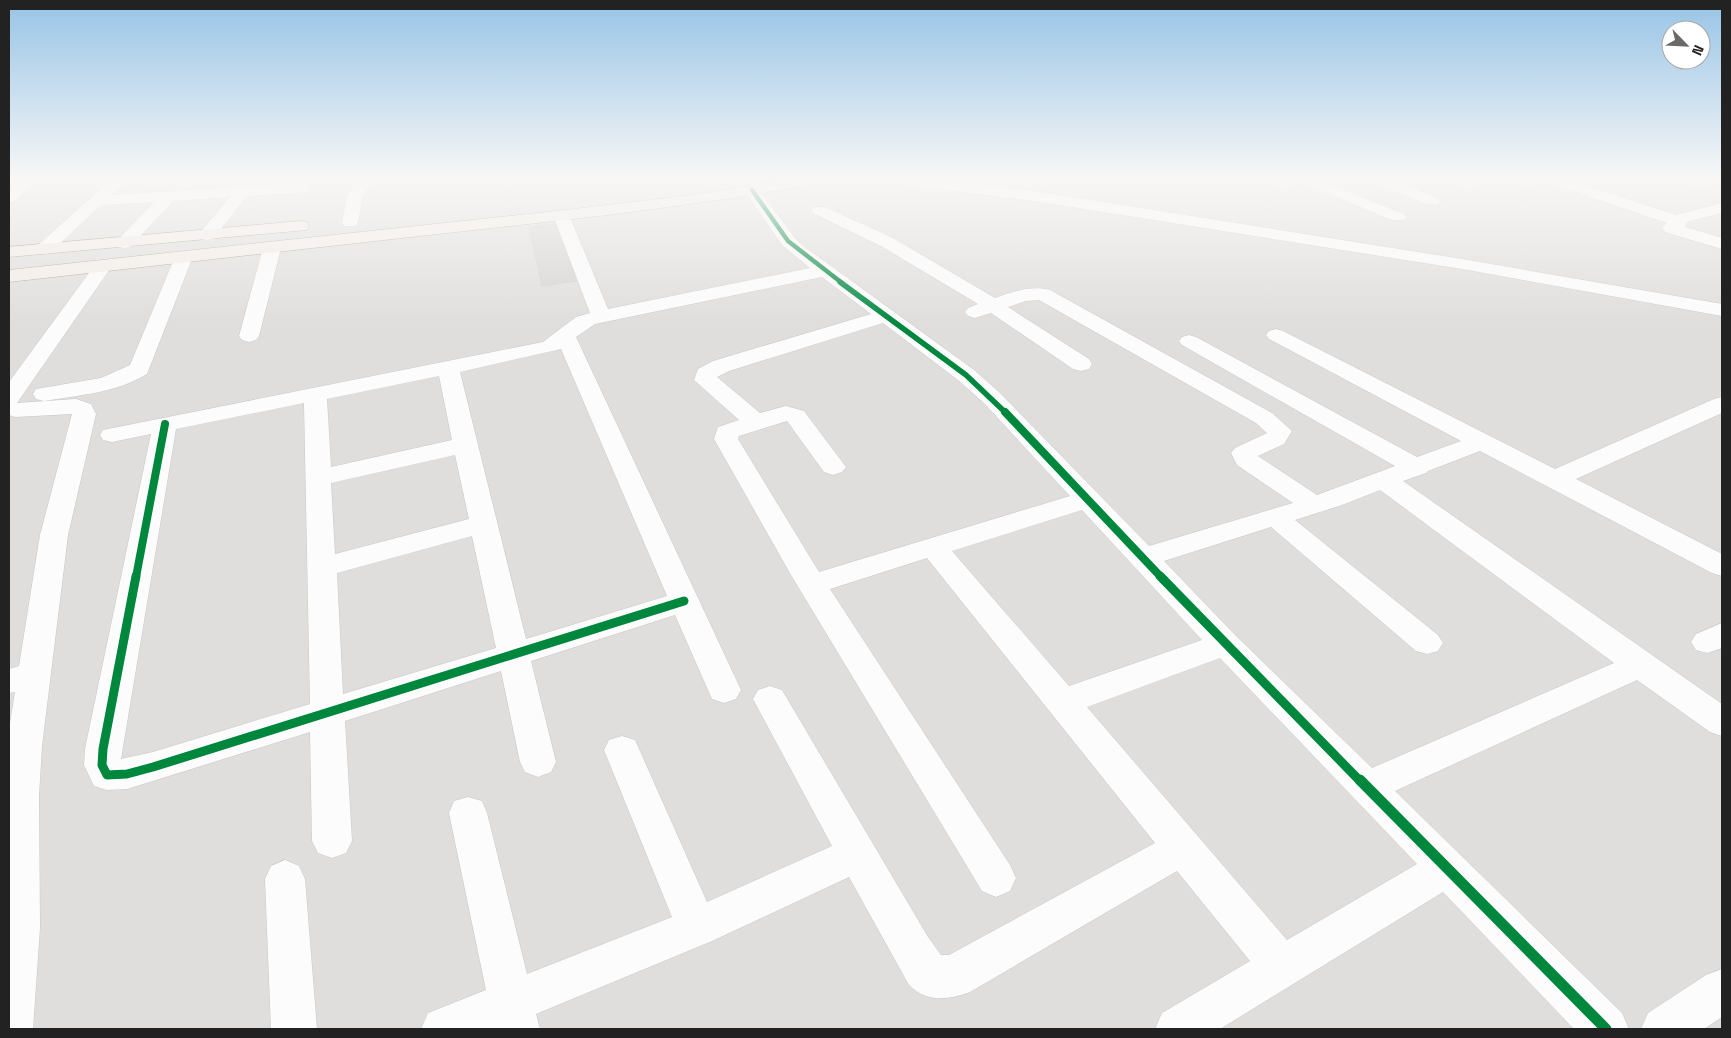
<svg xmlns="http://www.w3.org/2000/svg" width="1731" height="1038" font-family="'Space Grotesk',sans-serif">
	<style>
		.residential { fill: #dfdedc }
		.building { fill: #d7d4d2; stroke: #d3d0cc }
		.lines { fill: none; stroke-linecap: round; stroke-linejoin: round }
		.minor-casing { stroke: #c9c8c7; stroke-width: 1 }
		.major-casing { stroke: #a79c86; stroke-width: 1 }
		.minor { fill: #fdfcfc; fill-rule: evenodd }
		.major { fill: #f3ede7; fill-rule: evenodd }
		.cycleway-far4-casing { stroke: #fff; stroke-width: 6 }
		.cycleway-far3-casing { stroke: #fff; stroke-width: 8 }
		.cycleway-far2-casing { stroke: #fff; stroke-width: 11 }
		.cycleway-far1-casing { stroke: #fff; stroke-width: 12 }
		.cycleway-casing { stroke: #fff; stroke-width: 14 }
		.cycleway-far4 { stroke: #00873e; stroke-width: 4.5 }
		.cycleway-far3 { stroke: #00873e; stroke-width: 5.5 }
		.cycleway-far2 { stroke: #00873e; stroke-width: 8 }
		.cycleway-far1 { stroke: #00873e; stroke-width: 9 }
		.cycleway { stroke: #00873e; stroke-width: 11 }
	</style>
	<rect width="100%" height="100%" fill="#f0eeeb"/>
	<rect class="residential" x="9" y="179" width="1713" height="850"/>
	<path class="building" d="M559,223l17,58 -34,5 -13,-59z"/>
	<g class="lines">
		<g class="minor-casing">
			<g id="minor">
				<path d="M20,179h16l-21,22 -6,2v-14z"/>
				<path d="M112,179h16l-17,16 189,-12 5,2 3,3 -3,3 -5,2 -53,3 -34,43 -6,1 -6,-1 -3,-4 32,-38 -57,4 -43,46 -6,1 -6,-1 -3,-4 39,-41 -53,3 -51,48 -6,1 -6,-1 -3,-4 3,-4z"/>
				<path d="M357,179h15l-9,17 -5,26 -2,4h-12l-2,-4 5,-26z"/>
				<path d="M893,179h40l108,13 421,67 260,45v12l-260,-47 -421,-67 -140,-18 -5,-2z"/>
				<path d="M1267,179h23l7,4 -3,3c-7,2 -22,0 -27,-7z"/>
				<path d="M1297,179h20l87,35 2,3 -2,3h-12l-92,-38z"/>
				<path d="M1371,179h20l47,19 2,3 -2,3h-12l-52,-22z"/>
				<path d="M1446,179h22l7,4 -3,3c-7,2 -21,0 -26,-7z"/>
				<path d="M1512,179h22l4,3 -3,3c-7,2 -18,0 -23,-6z"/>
				<path d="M1544,179h22l110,36 46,-12v10l-36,9 1,2 -2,3 37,11v11l-57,-17 -3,-5 5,-4 -120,-41z"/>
				<path d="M1680,179h23l4,3 -3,3 -5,2 -16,-5z"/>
				<path d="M752,185l5,2 37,50 8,8 172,125 25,22 150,154 144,-43 -56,-38 -6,-12 4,-5 32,-15 -11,-10 -217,-123 -13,1 -18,6 81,52 3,5 -3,5 -8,2 -8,-2 -82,-56 -16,5 -7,-2 -3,-4 3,-4 10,-4 -97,-58 -68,-33 -2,-3 2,-3h12l68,31 102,60c18,-6 36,-13 55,-8l222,123 20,18 -8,13 -26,12 59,39 78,-29 -213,-121 -3,-4 3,-4 7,-2 7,2 221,120 44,-16 -192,-102 -3,-4 3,-4 7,-2 7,2 272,138 159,-70 8,-2v16l-146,66 146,75v22l-10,-3 -232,-122 -52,20 -2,2 -23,8 319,223v32l-12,-4 -73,-52 -242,111 227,222 7,16h-55l-131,-137 -223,137h-65l7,-16 88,-52 -73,-90 -207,121c-21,8 -43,11 -61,-7l-60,-108 -137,64 -176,73 4,15h-119l7,-16 58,-23 -37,-177 5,-12 14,-4 14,4 5,12 40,161 145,-57 -68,-167 5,-10 13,-4 13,4 72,162 125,-56 -79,-147 5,-9 12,-4 12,4 146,247 13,18h8l206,-112 -228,-285 -97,31 180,276 6,13 -6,13 -14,6 -14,-6 -191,-316 -77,-136 4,-12 21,-7 -45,-40 4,-11 15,-8 158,-47 -49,-37 -227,47 -19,13 165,353 -5,9 -12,4 -12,-4 -37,-84 -144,46 25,101 -5,10 -13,5 -13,-5 -5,-10 -19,-91 -156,50 7,120 -6,12 -14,5 -14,-5 -6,-12 -2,-109 -183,57 -20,1 -13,-4 -10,-21 1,-16 66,-315 -39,8 -9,-2 -3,-5 3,-5 440,-88 33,-25 14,-4 -37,-98 2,-3h12l2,3 39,94 202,-41 -28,-23 -38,-55 3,-3zM883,323l75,57 25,22 87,94 -251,76 -81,-133 1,-3 48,-15 37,51 9,3 9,-3 4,-5 -42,-56 -18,-5 -26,7 -43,-36 12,-6zM561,349l106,247 -141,43 -66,-267zM439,376l13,64 -121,27 -4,-68zM304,403l6,301 -157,48 -32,7 55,-330zM455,455l14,64 -134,35 -4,-71zM1380,490l234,173 -242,105 -136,-132 -72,-75 107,-34 145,124 11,3 11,-3 5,-8 -5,-8 -143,-115 47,-15zM1082,510l120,130 -133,46 -117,-135zM472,536l24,112 -153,46 -6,-121zM1220,658l197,206 -130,76 -200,-233z"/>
				<path d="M272,243l6,1 3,4 -22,88 -3,4 -7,2 -7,-2 -3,-4 24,-88 3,-4z"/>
				<path d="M183,254l6,1 3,4 -45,115c-31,19 -68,21 -103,27l-8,-2 -3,-5 3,-5 65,-11 29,-13 44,-106 3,-4z"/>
				<path d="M103,261l6,1 3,4 -95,137 59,-4 15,5 5,10 -28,121 -26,211 -3,50 1,132 -7,101h-24v-300l6,-37 -6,1v-24l10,-3 21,-131 32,-121 -57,3 -6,-2v-33l88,-120z"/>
				<path d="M1722,623v25l-15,5 -11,-3 -5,-8 5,-8z"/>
				<path d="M285,860l14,6 6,13 12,150h-46l-6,-150 6,-13z"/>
				<path d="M1722,969v48l-18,12h-63l7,-16 58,-38z"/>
			</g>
		</g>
		<g class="major-casing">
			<g id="major">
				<path d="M795,179h31l-3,3 -5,2 -84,14 -126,17 -599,67v-12l556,-60 127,-15z"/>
				<path d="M301,221l6,1 2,4 -2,4 -298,27v-10z"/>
			</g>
		</g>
		<use href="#minor" class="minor"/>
		<use href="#major" class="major"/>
		<g class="cycleway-far4-casing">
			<path id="cycleway-far4" d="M752,190l36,51 54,42"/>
		</g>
		<g class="cycleway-far3-casing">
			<path id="cycleway-far3" d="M840,282l126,93 40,38"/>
		</g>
		<g class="cycleway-far2-casing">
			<g id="cycleway-far2">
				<path d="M1005,412l156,165"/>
				<path d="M136,577l29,-153"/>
			</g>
		</g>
		<g class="cycleway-far1-casing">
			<g id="cycleway-far1">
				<path d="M136,576l-33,173 -1,16 5,10 20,-1 26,-7 531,-166"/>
				<path d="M1160,576l201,206"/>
			</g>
		</g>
		<g class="cycleway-casing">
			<path id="cycleway" d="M1360,780l246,249"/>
		</g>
		<use href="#cycleway-far4" class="cycleway-far4"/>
		<use href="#cycleway-far3" class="cycleway-far3"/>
		<use href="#cycleway-far2" class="cycleway-far2"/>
		<use href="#cycleway-far1" class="cycleway-far1"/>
		<use href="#cycleway" class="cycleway"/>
	</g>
	<linearGradient id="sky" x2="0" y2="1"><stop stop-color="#97c4e6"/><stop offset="0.55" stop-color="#f8f7f6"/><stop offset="1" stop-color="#f8f7f6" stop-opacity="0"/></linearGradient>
	<rect width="1731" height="324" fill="url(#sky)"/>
	<rect width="1731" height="1038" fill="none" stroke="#222222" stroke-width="20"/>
	<g transform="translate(1686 45) rotate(114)"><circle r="24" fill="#ffffff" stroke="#a7a7a7"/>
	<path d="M0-4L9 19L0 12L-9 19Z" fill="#6a6968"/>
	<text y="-8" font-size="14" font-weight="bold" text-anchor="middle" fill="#222222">N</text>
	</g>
</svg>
